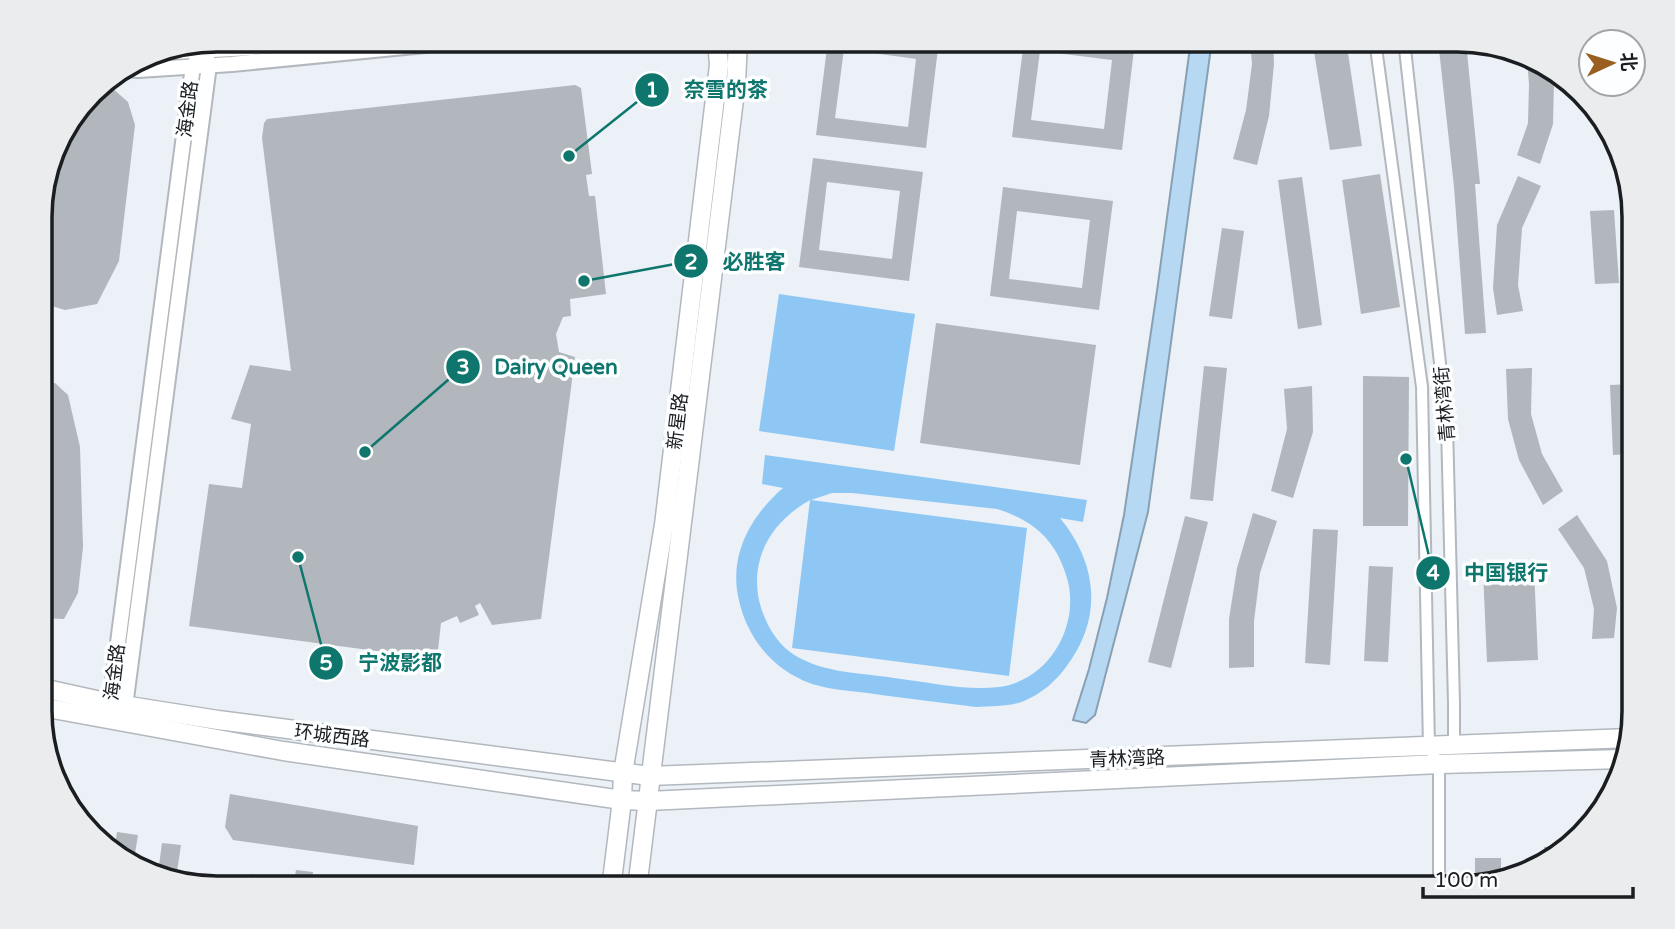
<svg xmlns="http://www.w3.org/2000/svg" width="1675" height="929" font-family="'Varela Round','Noto Sans SC',sans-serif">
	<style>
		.green { fill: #8fc7f4; fill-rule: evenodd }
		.water { fill: #b7d8f3; stroke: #88a0b4; stroke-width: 2 }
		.building { fill: #b1b7bc; fill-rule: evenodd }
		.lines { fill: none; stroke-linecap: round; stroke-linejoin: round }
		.minor-casing { stroke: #b2b8be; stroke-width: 14 }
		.tertiary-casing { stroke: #b2b8be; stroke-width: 18 }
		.primary-casing { stroke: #b2b8be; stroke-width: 21 }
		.minor { stroke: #fff; stroke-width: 10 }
		.tertiary { stroke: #fff; stroke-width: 14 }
		.primary { stroke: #fff; stroke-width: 18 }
		.labels { text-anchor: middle; stroke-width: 7; stroke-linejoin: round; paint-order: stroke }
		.street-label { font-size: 19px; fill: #1b1e20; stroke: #fcfeff }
		.rim { fill: none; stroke: #1b1e20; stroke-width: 3.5 }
		.leader { fill: none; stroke: #0f766e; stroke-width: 2.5 }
		.callout-dot { fill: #0f766e; stroke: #fcfeff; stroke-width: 2.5 }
		.mark-label { font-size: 21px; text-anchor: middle; font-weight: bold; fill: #fff }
		.callout-label { font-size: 21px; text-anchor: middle; font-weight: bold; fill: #0f766e; stroke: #fcfeff; stroke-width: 7; stroke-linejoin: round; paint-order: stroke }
	</style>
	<rect width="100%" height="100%" fill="#ebf1f7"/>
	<g class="green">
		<path d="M779,294l136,20 -21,137 -135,-20z"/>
		<path d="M765,455l322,45 -4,22 -23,-4c38,46 43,101 6,149 -10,14 -25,27 -42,34 -14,6 -33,5 -48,6 -32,-4 -64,-8 -95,-12 -18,-3 -36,-4 -53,-7 -50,-9 -84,-49 -91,-98 -5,-41 16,-76 46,-102l-21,-4zM832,493h20l145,16c35,11 58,30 69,66 16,47 -15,105 -67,112 -34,4 -71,-5 -105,-9 -33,-5 -69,-5 -98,-22 -21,-12 -34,-38 -38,-61 -6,-43 17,-75 52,-95l-18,148 217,28 18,-148 -216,-28z"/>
	</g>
	<path class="water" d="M1191,40h21l-64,472 -53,203 -9,8 -13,-3 16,-51 18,-71 17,-83 33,-224z"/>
	<g class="building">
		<path d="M828,40h111l-13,108 -110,-13zM844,49l72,10 -8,68 -73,-9z"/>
		<path d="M1024,40l111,1 -13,109 -110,-13zM1040,51l72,9 -8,69 -73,-9z"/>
		<path d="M1250,40h23l1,24 -5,52 -12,49 -24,-6 13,-49 6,-46z"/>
		<path d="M1317,40h29l16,106 -32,4 -17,-105 4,-1z"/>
		<path d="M1438,40l28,2 14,142h-5l11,149 -21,1 -11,-147z"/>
		<path d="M1527,59l19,5 7,6 1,10 -1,44 -13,40 -23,-9 11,-32 1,-39z"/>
		<path d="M575,85l6,3 11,86 -6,1 3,21h6l11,98 -36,5 1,17 -8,1 -7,17 3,18 16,5 -34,262 -49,6 -12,-22 -5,3 4,9 -19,8 -3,-7 -16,7 -4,36 -248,-33 20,-142 33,4 9,-64 -20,-5 19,-54 41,6 -29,-233 2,-15 3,-4z"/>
		<path d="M99,86l12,1 17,15 7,23 -16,136 -22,43 -32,6 -23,-7v-108l17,-56z"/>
		<path d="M813,158l110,14 -14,109 -110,-14zM827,182l73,9 -8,68 -73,-9z"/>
		<path d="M1380,174l20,133 -39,7 -19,-134z"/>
		<path d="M1518,176l23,10 -19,42 -4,57 5,26 -26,4 -4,-27 4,-63z"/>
		<path d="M1302,177l20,148 -24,4 -20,-149z"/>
		<path d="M1003,187l110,14 -14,109 -109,-14zM1017,211l73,9 -8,68 -73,-9z"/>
		<path d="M1614,210l5,73 -24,1 -5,-73z"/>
		<path d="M1222,228l22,3 -12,88 -23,-3z"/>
		<path d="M936,323l160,22 -16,120 -160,-22z"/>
		<path d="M1204,366l23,2 -14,133 -23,-2z"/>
		<path d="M1532,368l-1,46 11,40 21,37 -20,14 -24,-45 -11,-41 -2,-50z"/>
		<path d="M1363,376l46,1 -1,149h-45z"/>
		<path d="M55,383l13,12 12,52 3,100 -5,46 -14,26 -22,-1v-234z"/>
		<path d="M1634,384v70l-21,1 -3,-70z"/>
		<path d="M1312,386l1,46 -20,66 -22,-7 16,-62 -3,-40z"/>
		<path d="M1253,513l24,8 -17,52 -6,48v46l-25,1v-49l8,-51z"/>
		<path d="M1577,515l30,46 10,47 -3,30 -22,1 2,-30 -10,-41 -26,-39z"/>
		<path d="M1185,516l23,6 -37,146 -23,-6z"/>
		<path d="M1313,529l25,1 -8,135 -25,-2z"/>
		<path d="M1369,566l24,1 -5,95 -24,-1z"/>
		<path d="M1534,569l4,91 -51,2 -4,-91z"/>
		<path d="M230,794l188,32 -4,39 -181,-25 -8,-13z"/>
		<path d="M117,832l21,3 -5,31 -4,-1 -15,-14z"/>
		<path d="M162,843l19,2 -5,33 -18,-5z"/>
		<path d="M1563,846l1,5 -8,8 -11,4 -1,-16z"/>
		<path d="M1475,858h26v20l-26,8z"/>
		<path d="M296,870l17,2 -2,17h-18z"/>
		<path d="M250,874l19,3 -2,12h-19z"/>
		<path d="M338,875l21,3 -1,11h-22z"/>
		<path d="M386,881l20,3 -1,5h-20z"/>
	</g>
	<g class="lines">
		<g class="minor-casing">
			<g id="minor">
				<path d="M1375,40l47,347 7,360 10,17v124"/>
				<path d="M1404,40l43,386 7,277v42l-2,3"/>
			</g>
		</g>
		<g class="tertiary-casing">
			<g id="tertiary">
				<path d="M155,53l96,-5 72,-8"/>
				<path d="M126,69l12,1 94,-6 244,-24"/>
				<path d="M109,712l84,-646 11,-16"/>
				<path d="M124,714l85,-649 -5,-15v-7"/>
			</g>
		</g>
		<g class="primary-casing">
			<g id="primary">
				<path d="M42,688l68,15 108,17 432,56 980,-38"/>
				<path d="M42,707l241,44 339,49 26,1 791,-37 184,-5"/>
				<path d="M611,889l11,-89 1,-27 41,-248 55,-460 -2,-25"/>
				<path d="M637,889l99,-806 2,-43"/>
			</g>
		</g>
		<use href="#minor" class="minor"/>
		<use href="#tertiary" class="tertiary"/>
		<use href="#primary" class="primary"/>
	</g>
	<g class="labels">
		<g class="street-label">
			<text transform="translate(187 109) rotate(-83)" y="7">海金路</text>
			<text transform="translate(1444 404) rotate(-95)" y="7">青林湾街</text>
			<text transform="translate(677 421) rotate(-83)" y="7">新星路</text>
			<text transform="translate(114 672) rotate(-83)" y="7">海金路</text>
			<text transform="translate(332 735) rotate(7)" y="7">环城西路</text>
			<text transform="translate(1127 758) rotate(-2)" y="7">青林湾路</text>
		</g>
	</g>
	<path d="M0 0H1675V929H0ZM217 52H1457A165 165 0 0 1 1622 217V711A165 165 0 0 1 1457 876H217A165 165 0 0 1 52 711V217A165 165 0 0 1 217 52Z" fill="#eaeced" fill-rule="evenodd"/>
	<path class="rim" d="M217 52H1457A165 165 0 0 1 1622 217V711A165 165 0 0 1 1457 876H217A165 165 0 0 1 52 711V217A165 165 0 0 1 217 52Z"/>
	<path class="leader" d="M569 156L652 90M584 281L691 261M365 452L463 367M1406 459L1433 573M298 557L326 663"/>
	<g class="callout-dot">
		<circle cx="569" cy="156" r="7"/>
		<circle cx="584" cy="281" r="7"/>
		<circle cx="365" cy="452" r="7"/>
		<circle cx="1406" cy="459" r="7"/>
		<circle cx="298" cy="557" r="7"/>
		<circle cx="652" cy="90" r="18"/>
		<circle cx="691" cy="261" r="18"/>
		<circle cx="463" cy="367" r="18"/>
		<circle cx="1433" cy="573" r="18"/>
		<circle cx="326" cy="663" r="18"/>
	</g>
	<g class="mark-label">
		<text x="652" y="97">1</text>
		<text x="691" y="269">2</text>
		<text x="463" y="374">3</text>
		<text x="1433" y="580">4</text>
		<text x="326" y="670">5</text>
	</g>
	<g class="callout-label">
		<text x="726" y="97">奈雪的茶</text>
		<text x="754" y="269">必胜客</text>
		<text x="556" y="374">Dairy Queen</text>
		<text x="1506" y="580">中国银行</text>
		<text x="400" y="670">宁波影都</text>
	</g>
	<g transform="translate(1612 63) rotate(86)"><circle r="33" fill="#fcfeff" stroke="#a2a4a6" stroke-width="2"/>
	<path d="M0-5L12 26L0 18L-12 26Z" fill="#9a5f1f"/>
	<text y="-10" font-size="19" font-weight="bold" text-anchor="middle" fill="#1b1e20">北</text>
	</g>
	<path d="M1423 887v10h210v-10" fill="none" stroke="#1b1e20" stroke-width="3.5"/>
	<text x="1434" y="887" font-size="21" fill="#1b1e20" stroke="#fcfeff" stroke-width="5" paint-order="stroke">100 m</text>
</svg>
